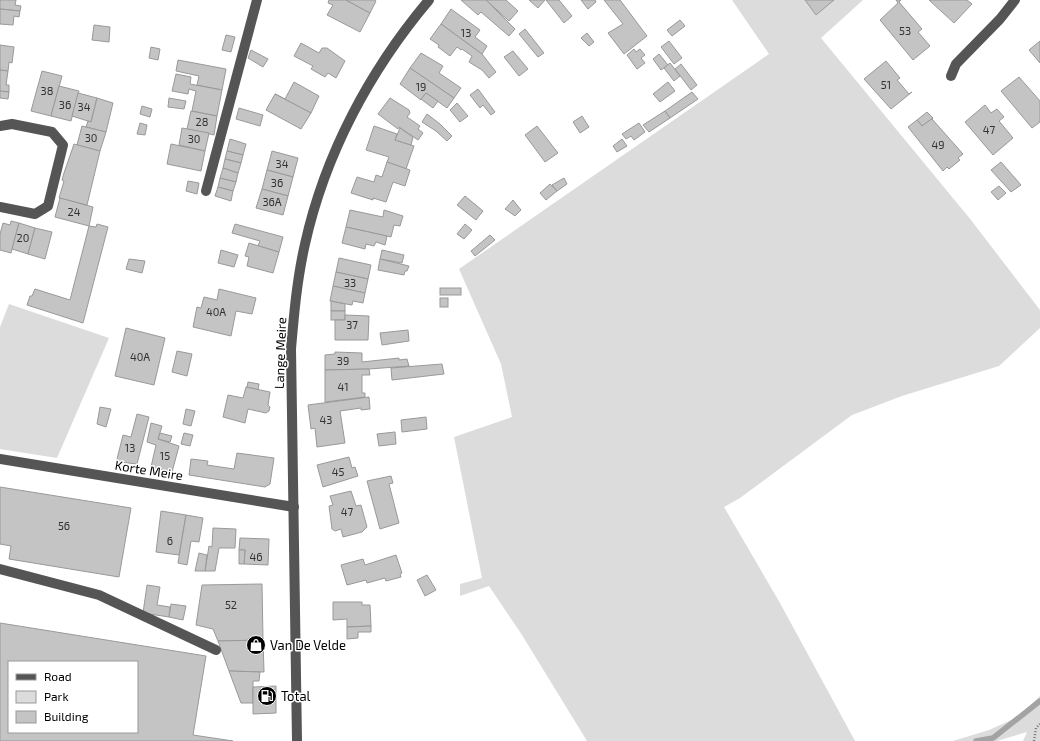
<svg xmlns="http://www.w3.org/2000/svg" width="1040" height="741" font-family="'Exo 2',sans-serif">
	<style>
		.green { fill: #dcdcdc }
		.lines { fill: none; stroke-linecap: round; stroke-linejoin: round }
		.stream { stroke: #a3a3a3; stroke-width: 5.5 }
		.building { fill: #c4c4c4; stroke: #999; fill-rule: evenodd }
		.path { stroke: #777; stroke-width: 2.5; stroke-dasharray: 1 2; stroke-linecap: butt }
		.minor { stroke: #555; stroke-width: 10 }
		.labels { text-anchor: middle; stroke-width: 3; stroke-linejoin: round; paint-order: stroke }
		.number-label { font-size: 11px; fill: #313131 }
		.street-label { font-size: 13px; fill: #000; stroke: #fff }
		.poi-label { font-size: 13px; fill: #000; stroke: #fff; text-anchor: start }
	</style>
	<rect width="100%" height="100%" fill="#fff"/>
	<g class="green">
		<path d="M732,0h131l-42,38 150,182 69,90v18l-41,38 -97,30 -50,19 -112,83 -16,9 56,96 75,138h-268l-65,-106 -33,-49 -29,10v-12l22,-6 -28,-141 58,-20 -11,-53 -42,-95 310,-215z"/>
		<path d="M9,304l100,34 -52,120 -57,-9v-122z"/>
		<path d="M1040,696v45h-17l4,-9 -30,9h-44l36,-11 29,-13z"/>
	</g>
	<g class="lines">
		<path class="stream" d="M976,741l17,-3 47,-37"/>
	</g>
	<g class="building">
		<path d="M0,0h16l-1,5 6,1 -1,5 -20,-2z"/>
		<path d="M329,0h17l24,13 -10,19 -33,-17 6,-10 -5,-2z"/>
		<path d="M346,0h28l2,1 -6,12z"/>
		<path d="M461,0h25l29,29 -6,7 -28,-24 -3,3z"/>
		<path d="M486,0h20l12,11 -9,10z"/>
		<path d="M529,0h16l-7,8z"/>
		<path d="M546,0h13l13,16 -8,7z"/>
		<path d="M581,0h14l1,2 -8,7z"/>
		<path d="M604,0h16l27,36 -23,18 -16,-21 15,-9z"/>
		<path d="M805,0h29l-18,15z"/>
		<path d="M896,0h5l-2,2 23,27 -4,3 12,14 -17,14 -33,-40 18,-17z"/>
		<path d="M929,0h38l5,4 -18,19z"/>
		<path d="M0,9l20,2 -1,6 -5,-1 -1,9 -13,-1z"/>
		<path d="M451,9l29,21 -5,7 12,9 -5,8 -41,-30z"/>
		<path d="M680,20l5,6 -13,10 -5,-6z"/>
		<path d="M441,24l41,30 14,18 -7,6 -7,-8 -13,-8 3,-6 -10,-7 -1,1 -4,-3 -7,9 -12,-9 1,-2 -9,-6z"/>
		<path d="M94,25l16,2 -1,15 -17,-2z"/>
		<path d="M525,29l19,24 -6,4 -19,-23z"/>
		<path d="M587,33l7,9 -5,4 -8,-8z"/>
		<path d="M226,35l9,2 -4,15 -9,-2z"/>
		<path d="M669,41l13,17 -8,6 -13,-17z"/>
		<path d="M1040,41v22l-11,-13z"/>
		<path d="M301,43l18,10 3,-5h5l18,13 -9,17 -8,-5 -3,4 -14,-8 2,-3 -19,-10z"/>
		<path d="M0,45l14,2 -2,16 -3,-1 -1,9 -8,-1z"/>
		<path d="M151,47l9,2 -2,11 -9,-2z"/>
		<path d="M634,49l2,3 4,-3 5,6 -4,3 4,5 -8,6 -10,-14z"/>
		<path d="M251,50l17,9 -5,8 -15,-9z"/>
		<path d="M513,51l15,18 -9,7 -15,-19z"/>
		<path d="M421,53l22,13 -4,7 22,15 -7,10 -44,-30z"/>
		<path d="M659,54l9,11 -7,5 -8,-11z"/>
		<path d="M178,60l48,9 -4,21 -25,-5 2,-9 -23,-5z"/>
		<path d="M886,61l14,17 -3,2 12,14 3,-2 -21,17 -27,-30z"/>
		<path d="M670,63l10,13 -6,5 -10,-13z"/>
		<path d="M681,64l16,21 -6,5 -16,-21z"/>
		<path d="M410,68l44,30 -7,10 -21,-15 -5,7 -21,-16z"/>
		<path d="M0,70l8,1 -2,14h3v7l-9,-1z"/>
		<path d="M42,71l20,5 -11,40 -20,-5z"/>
		<path d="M176,74l15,3 -1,7 32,6 -5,26 -25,-5 4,-20 -7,-2 -1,5 -16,-3z"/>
		<path d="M1019,77l21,24v21l-8,6 -31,-37z"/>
		<path d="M294,82l25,14 -8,17 -36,-19 10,5z"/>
		<path d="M668,82l7,9 -15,11 -7,-8z"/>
		<path d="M59,86l20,5 -8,30 -20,-5z"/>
		<path d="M478,89l17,23 -4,3 -8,-10 -3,3 -10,-13z"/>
		<path d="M0,91l9,1 -1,7 -8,-1z"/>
		<path d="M692,92l6,7 -28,19 -5,-7z"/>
		<path d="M78,93l19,5 -6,24 -19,-6z"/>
		<path d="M426,93l12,8 -5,7 -12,-9z"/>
		<path d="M275,94l36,19 -10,16 -35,-19z"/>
		<path d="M97,98l16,5 -7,29 -20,-5 2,-6 3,1z"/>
		<path d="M169,98l17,3 -2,8 -16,-2z"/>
		<path d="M390,98l19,12 1,3 -3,4 13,9 -2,3 5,4 -5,7 -19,-13 -1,2 -20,-15z"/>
		<path d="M457,103l11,13 -8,6 -10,-12z"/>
		<path d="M985,105l6,8 6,-4 7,8 -5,4 14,17 -20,17 -28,-33z"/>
		<path d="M142,106l10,3 -2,8 -10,-3z"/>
		<path d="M239,108l24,7 -3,11 -24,-7z"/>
		<path d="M191,111l26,5 -3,19 -27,-6z"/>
		<path d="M665,111l5,7 -21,14 -6,-7z"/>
		<path d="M927,112l6,6 -11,8 -5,-6z"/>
		<path d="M427,114l13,10 12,12 -5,5 -11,-10 -14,-9z"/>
		<path d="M582,116l7,11 -9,6 -7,-11z"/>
		<path d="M933,118l-1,1 31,35 -5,4 2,2 -11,9 -2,-2 -4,4 -35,-44 9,-7 5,6z"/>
		<path d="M140,123l7,2 -2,10 -8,-1z"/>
		<path d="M639,123l6,9 -11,8 -3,-4 -5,3 -4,-5z"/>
		<path d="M82,126l24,6 -6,19 -23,-6z"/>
		<path d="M374,126l23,8 -2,6 19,6 -8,23 -19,-7 2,-5 -23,-7z"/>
		<path d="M537,126l21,27 -13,9 -20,-27z"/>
		<path d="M182,128l27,5 -4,18 -26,-6z"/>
		<path d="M400,128l13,9 -2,8 -16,-5z"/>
		<path d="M230,139l16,5 -3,11 -16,-4z"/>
		<path d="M622,139l5,7 -10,6 -4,-6z"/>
		<path d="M74,144l26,7 -13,54 -28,-7 5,-17 -2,-1 2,-7z"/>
		<path d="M171,144l34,7 -4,20 -34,-7z"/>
		<path d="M227,151l16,4 -2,8 -16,-4z"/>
		<path d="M272,151l26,7 -5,19 -26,-7z"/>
		<path d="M225,159l16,4 -3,10 -15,-5z"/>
		<path d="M387,162l23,8 -5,16 -12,-4 -7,20 -13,-4v2l-22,-7 6,-16 17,5 2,-7 6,2z"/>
		<path d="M1001,162l20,23 -10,7 -20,-22z"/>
		<path d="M223,168l15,5 -2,9 -16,-4z"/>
		<path d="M267,170l26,7 -5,19 -26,-7z"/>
		<path d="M220,178l16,4 -3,9 -15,-4z"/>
		<path d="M564,178l3,6 -10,7 -5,-6z"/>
		<path d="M188,181l11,2 -2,11 -11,-3z"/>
		<path d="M550,184l7,7 -11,9 -6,-7z"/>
		<path d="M999,186l7,7 -8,7 -7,-8z"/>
		<path d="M218,187l15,4 -2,10 -16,-5z"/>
		<path d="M262,189l26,7 -5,19 -27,-7z"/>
		<path d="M465,196l18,15 -7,9 -19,-15z"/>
		<path d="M60,198l33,9 -4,19 -34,-9z"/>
		<path d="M513,200l8,10 -6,6 -10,-7z"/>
		<path d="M350,210l33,7 1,-7 19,6 -3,10 -6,-1 -3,12 -45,-10z"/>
		<path d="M11,221l8,2 -8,30 -11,-3v-16l3,-11 7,2z"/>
		<path d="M19,223l16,5 -7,26 -16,-5z"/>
		<path d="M97,224l11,3 -25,96 -56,-18 3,-9h2l3,-7 35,11 19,-74 7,1z"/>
		<path d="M235,224l48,13 -4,15 -21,-6 2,-5 -28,-8z"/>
		<path d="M465,224l7,6 -8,9 -7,-5z"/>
		<path d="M346,227l41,9 -2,9 -9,-3 -2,4 -8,-2 -1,5 -23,-6z"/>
		<path d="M35,228l17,4 -7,27 -17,-5z"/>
		<path d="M490,235l5,5 -20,16 -4,-5z"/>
		<path d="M249,243l30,9 -6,21 -26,-7 2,-9 -4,-1z"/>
		<path d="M221,250l17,5 -4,12 -16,-4z"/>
		<path d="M382,250l22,5 -2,8 -22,-4z"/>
		<path d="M339,258l32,7 -3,14 -32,-7z"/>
		<path d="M129,259l16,2 -3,12 -16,-4z"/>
		<path d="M380,259l29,7 -2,5h-2l-1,4 -26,-5z"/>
		<path d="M336,272l32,7 -3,14 -32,-7z"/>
		<path d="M333,286l32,7 -2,10 -10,-2 -1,4 -22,-4z"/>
		<rect x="440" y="288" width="21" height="7"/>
		<path d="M219,289l37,9 -4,16 -16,-3 -5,25 -38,-9 4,-20 4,1 3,-11 13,3z"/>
		<rect x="440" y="298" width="8" height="9"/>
		<path d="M331,301l14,3v7h-14z"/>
		<rect x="331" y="311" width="14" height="9"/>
		<path d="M345,315l24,1 -1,24h-33v-20h10z"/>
		<path d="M126,328l39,10 -11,47 -39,-9z"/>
		<path d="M408,330l1,11 -27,4 -2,-12z"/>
		<path d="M177,351l15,3 -5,22 -15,-4z"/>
		<path d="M335,352l27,1v9l37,-4v2l8,-1 2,7 -40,3 -44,1v-15l10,-1z"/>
		<path d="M442,364l2,10 -52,6 -1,-12z"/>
		<path d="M369,369l1,6h-8v18h3v4l-40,5v-32z"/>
		<path d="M248,382l11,2 -1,6 -11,-3z"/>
		<path d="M246,387l24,5 -2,13 2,2 -1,4 -3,2 -18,-4 -3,14 -22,-6 5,-22 15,3z"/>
		<path d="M369,397l1,12 -9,1v-2l-21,3 5,32 -28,4 -2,-19 -4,1 -3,-24z"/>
		<path d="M100,407l11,2 -5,18 -9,-3z"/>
		<path d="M186,409l9,2 -4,15 -8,-2z"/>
		<path d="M137,414l12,3 -12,47 -17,-2 -3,-3 6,-24 8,2z"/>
		<path d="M426,417l1,12 -25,3 -1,-12z"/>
		<path d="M151,423l11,3 -4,13 21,7 -7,26 -21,-5 5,-22 -9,-3z"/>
		<path d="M395,432l1,12 -17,2 -2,-12z"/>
		<path d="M160,433l12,3 -2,6 -12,-3z"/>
		<path d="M184,433l9,2 -3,11 -9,-2z"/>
		<path d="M237,453l37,5 -4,26 -5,3 -76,-12 2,-16 17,2 -1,4 27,4z"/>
		<path d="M349,457l3,11 3,-1 3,9 -35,11 -6,-22z"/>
		<path d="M391,476l2,7 -4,1 10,39 -19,6 -13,-48z"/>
		<path d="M0,487l131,21 -12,69 -110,-18 2,-13 -11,-2z"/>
		<path d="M351,491l5,15 5,-1 6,22 -5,5 -19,5 -2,-8 -6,2 -3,-2 -3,-23 4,-1 -3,-9z"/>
		<path d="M161,511l25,4 -7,40 -23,-3z"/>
		<path d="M186,515l17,3 -4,24 -8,-1 -4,24 -9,-2z"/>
		<path d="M213,528l23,1 -1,19h-16l-4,23h-10l4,-25 3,1z"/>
		<path d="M240,538l29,1 -1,26 -24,-1 1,-14h-6z"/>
		<path d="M239,550h6l-1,14h-5z"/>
		<path d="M199,553l8,2 -2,16h-10z"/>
		<path d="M396,555l6,18 -2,1 1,3 -15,4 -1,-3 -18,5 -1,-3 -19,5 -6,-20 22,-6 2,6z"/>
		<path d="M427,575l9,15 -11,6 -8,-16z"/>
		<path d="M262,584l1,56 -45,1 -5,-12 -17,-4 6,-40z"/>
		<path d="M147,585l13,2 -3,18 13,2 -1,10 -26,-4z"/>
		<path d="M333,602h29v3h8l1,21 -24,1v-8l-14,1z"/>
		<path d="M171,604l15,2 -3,14 -14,-3z"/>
		<path d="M0,623l206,33 -13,79 40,6h-233zM9,662h128v70h-128z"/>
		<path d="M371,626v6h-13v6l-11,1v-12z"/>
		<path d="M263,640l1,32 -35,-1 -11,-30z"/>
		<path d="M229,671l31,1 -1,9h-6v22h-12z"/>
		<path d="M276,686v27l-23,1v-27z"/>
	</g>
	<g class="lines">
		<path class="path" d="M1034,741l2,-13 4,-4"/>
		<g class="minor">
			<path d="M951,76l5,-12 44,-45 15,-19"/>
			<path d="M0,126l12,-2 40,8 11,13 -15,61 -13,8 -35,-7"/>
			<path d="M206,191l51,-191"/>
			<path d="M0,459l294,48"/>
			<path d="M0,569l99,26 117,55"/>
			<path d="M297,741l-6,-392c3,-35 6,-70 14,-105 20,-90 65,-174 124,-244"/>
		</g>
	</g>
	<defs>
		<g id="shop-disc" transform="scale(1)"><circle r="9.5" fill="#000" stroke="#fff"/><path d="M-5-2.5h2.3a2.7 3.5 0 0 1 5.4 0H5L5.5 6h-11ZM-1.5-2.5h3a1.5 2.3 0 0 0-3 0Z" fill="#fff"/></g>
		<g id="fuel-disc" transform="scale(1)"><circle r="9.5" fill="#000" stroke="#fff"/><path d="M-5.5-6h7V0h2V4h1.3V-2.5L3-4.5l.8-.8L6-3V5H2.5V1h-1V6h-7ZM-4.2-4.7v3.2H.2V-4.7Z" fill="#fff"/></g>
	</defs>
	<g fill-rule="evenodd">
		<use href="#shop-disc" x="256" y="645"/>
		<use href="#fuel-disc" x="267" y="696"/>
	</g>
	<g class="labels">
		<g class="number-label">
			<text x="905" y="35">53</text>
			<text x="466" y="37">13</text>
			<text x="886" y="89">51</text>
			<text x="421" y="91">19</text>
			<text x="47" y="95">38</text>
			<text x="65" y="109">36</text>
			<text x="84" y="111">34</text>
			<text x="202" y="126">28</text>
			<text x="989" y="134">47</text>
			<text x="91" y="142">30</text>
			<text x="194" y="143">30</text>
			<text x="938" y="149">49</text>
			<text x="282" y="168">34</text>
			<text x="277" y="187">36</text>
			<text x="272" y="206">36A</text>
			<text x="74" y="216">24</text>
			<text x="23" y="242">20</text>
			<text x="350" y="287">33</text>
			<text x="216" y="316">40A</text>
			<text x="352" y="329">37</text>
			<text x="140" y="361">40A</text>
			<text x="343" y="365">39</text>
			<text x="343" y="391">41</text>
			<text x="326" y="424">43</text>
			<text x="130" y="452">13</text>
			<text x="165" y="460">15</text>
			<text x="338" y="476">45</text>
			<text x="347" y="516">47</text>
			<text x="64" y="530">56</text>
			<text x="170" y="545">6</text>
			<text x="256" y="561">46</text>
			<text x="231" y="609">52</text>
		</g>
		<g class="street-label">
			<text transform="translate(280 353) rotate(-88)" y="5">Lange Meire</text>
			<text transform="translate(149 470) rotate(9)" y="5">Korte Meire</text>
		</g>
		<g class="poi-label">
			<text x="270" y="650">Van De Velde</text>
			<text x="281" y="701">Total</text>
		</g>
	</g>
	<rect x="8" y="661" width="130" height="72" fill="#ffffff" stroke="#999999"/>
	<rect x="16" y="674" width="20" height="6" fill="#555555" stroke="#999999"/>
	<text x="44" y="681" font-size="12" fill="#000000">Road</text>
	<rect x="16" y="691" width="20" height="12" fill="#dcdcdc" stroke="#999999"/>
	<text x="44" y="701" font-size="12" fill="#000000">Park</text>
	<rect x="16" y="711" width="20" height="12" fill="#c4c4c4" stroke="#999999"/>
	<text x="44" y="721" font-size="12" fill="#000000">Building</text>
</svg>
